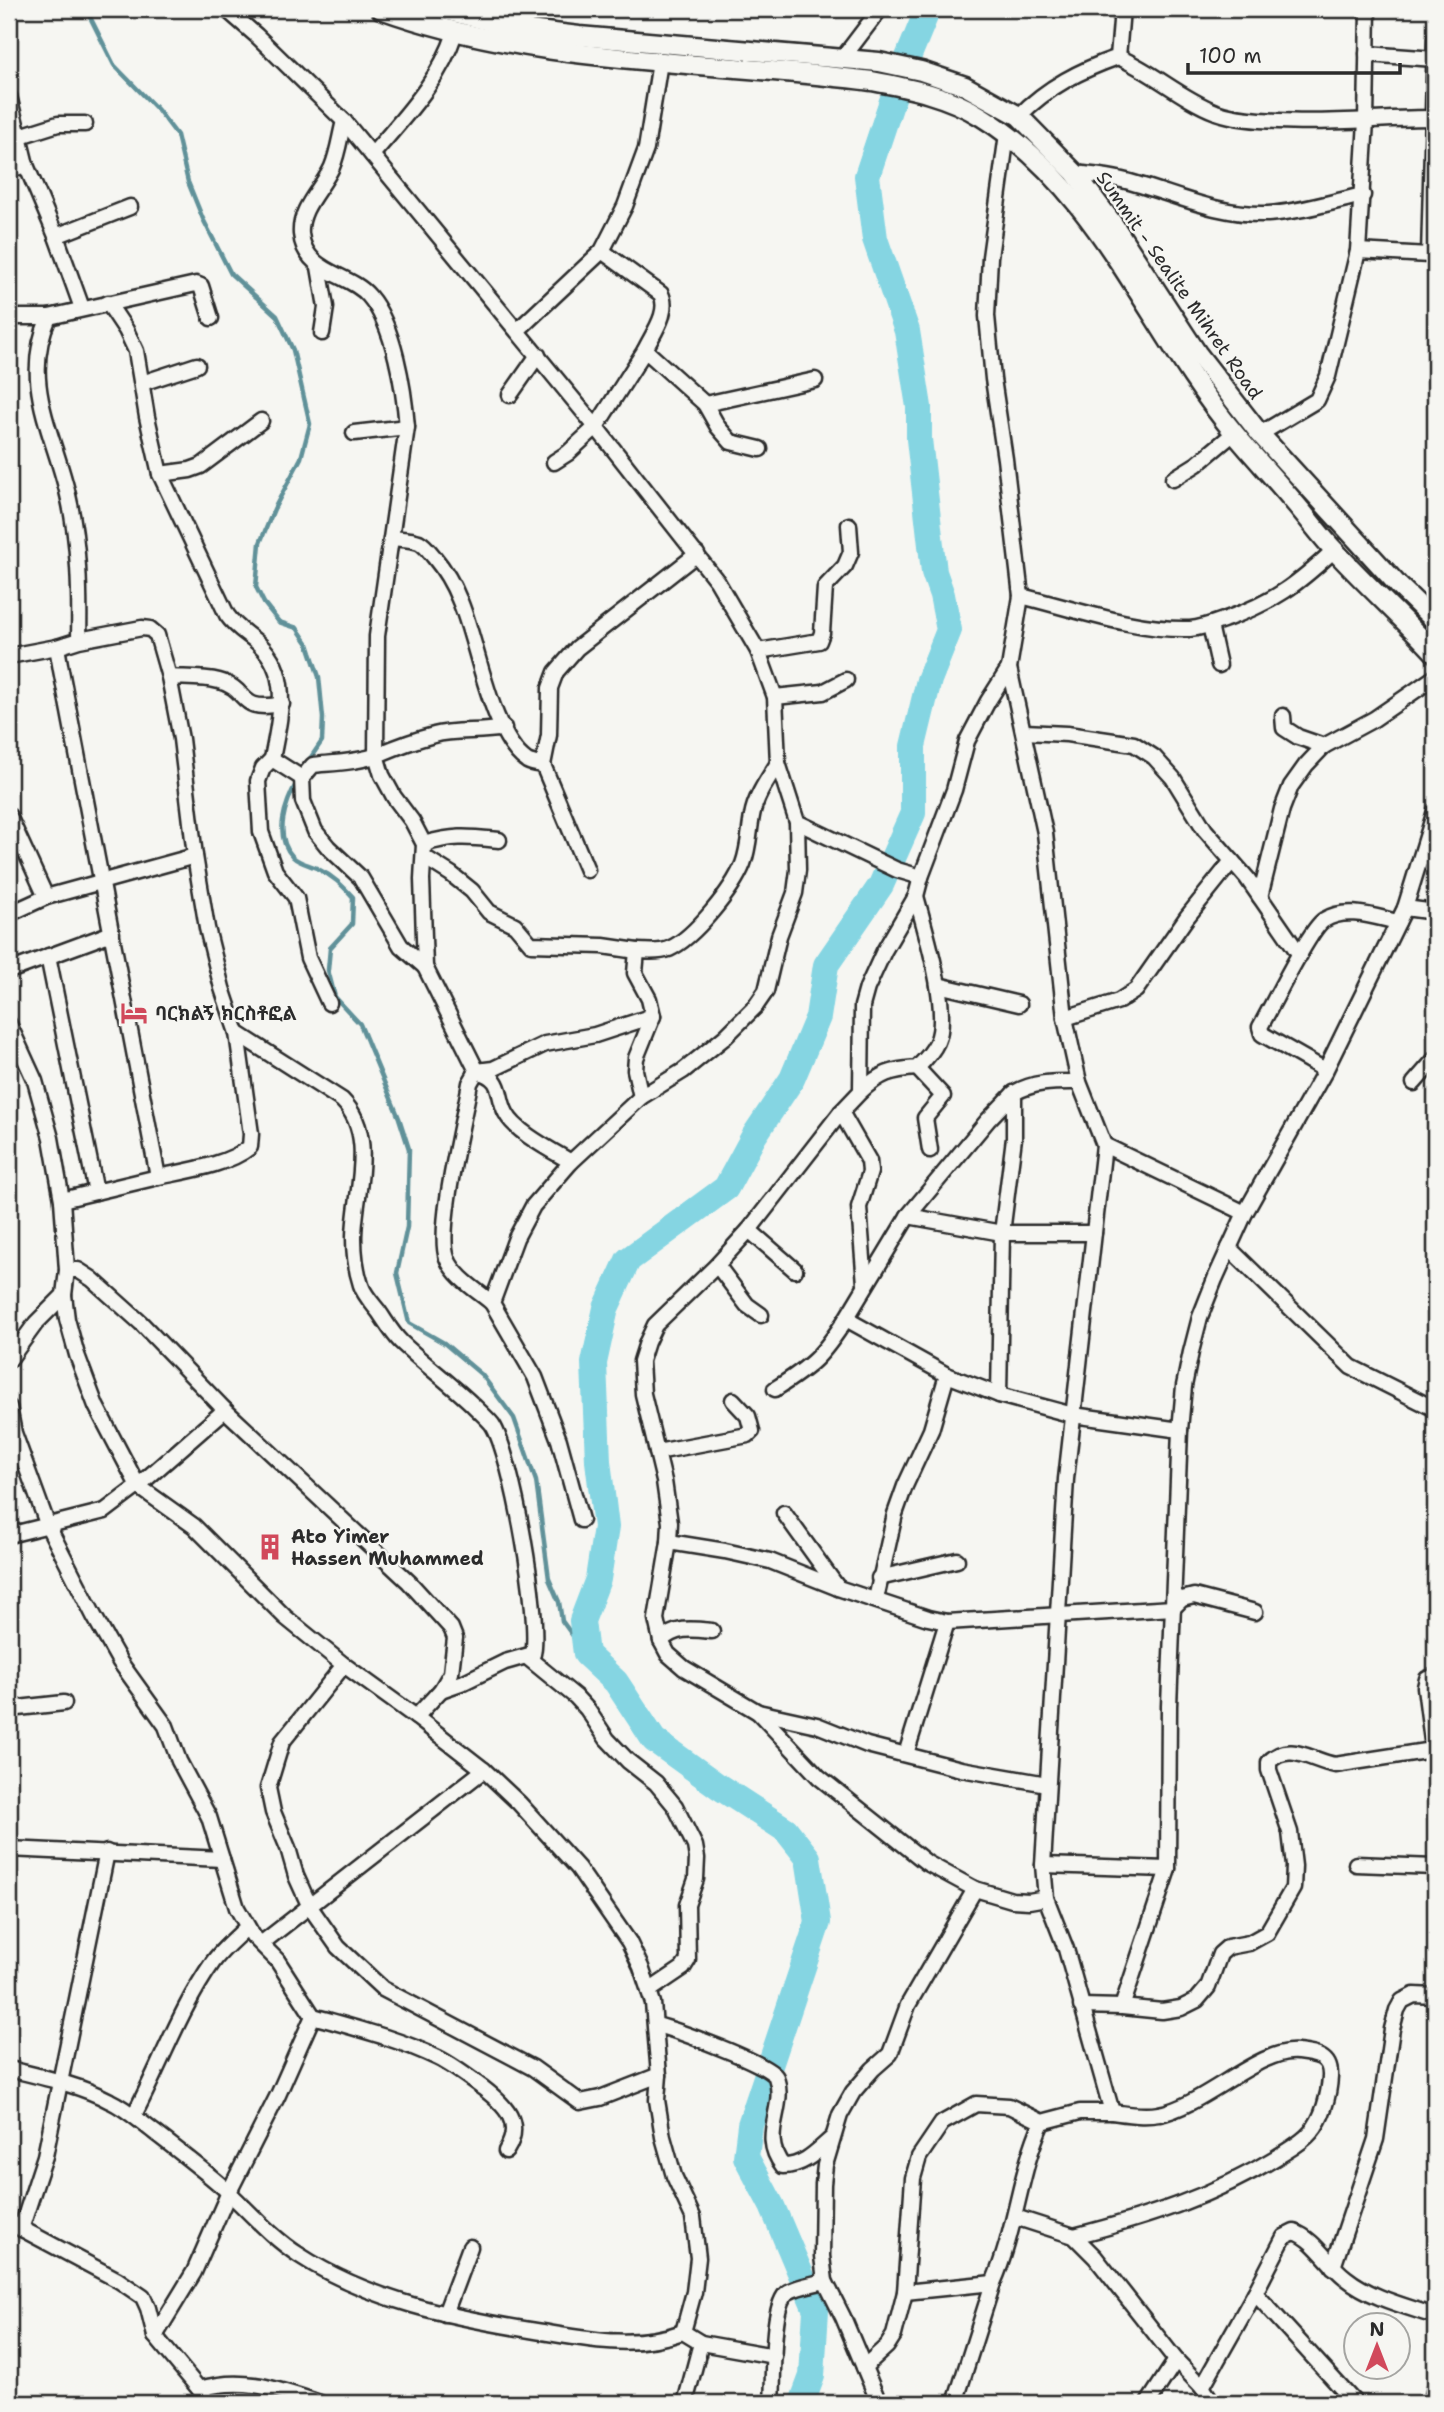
<svg xmlns="http://www.w3.org/2000/svg" width="1444" height="2412" font-family="'Shantell Sans','Noto Sans Ethiopic',sans-serif">
	<style>
		.lines { fill: none; stroke-linecap: round; stroke-linejoin: round }
		.stream { stroke: #619199; stroke-width: 4.5 }
		.river { stroke: #85d5e2; stroke-width: 26 }
		.minor-casing { stroke: #2b2b2b; stroke-width: 19 }
		.major-casing { stroke: #2b2b2b; stroke-width: 23 }
		.minor { stroke: #f6f6f2; stroke-width: 14 }
		.major { stroke: #f6f6f2; stroke-width: 18 }
		.labels { text-anchor: middle; stroke-width: 5; stroke-linejoin: round; paint-order: stroke }
		.street-label { font-size: 19px; fill: #2b2b2b; stroke: #f6f6f2 }
		.poi-label { font-size: 19px; font-weight: bold; fill: #2b2b2b; stroke: #f6f6f2; text-anchor: start }
	</style>
	<rect width="100%" height="100%" fill="#f6f6f2"/>
	<filter id="ink" filterUnits="userSpaceOnUse"><feTurbulence type="fractalNoise" baseFrequency=".0143" numOctaves="2"/><feDisplacementMap in="SourceGraphic" scale="14" xChannelSelector="R" yChannelSelector="G"/><feConvolveMatrix kernelMatrix="1 2 1 2 8 2 1 2 1" color-interpolation-filters="sRGB"/></filter>
	<g filter="url(#ink)">
		<g class="lines">
			<g class="stream">
				<path d="M86,9l28,56 44,45 19,25 11,47 15,37 28,55 46,42 16,34 17,74 -9,34 -27,51 -14,34 -4,44 8,16 15,19 18,6 11,16 11,33 4,41 -1,23 -15,22"/>
				<path d="M298,780c-13,23 -25,56 -5,77 6,6 18,8 25,12 15,7 24,16 35,28l-1,27 -22,24 -2,22 7,27 25,27 39,94 10,31 -2,78 -10,46 12,50 35,20 38,32 32,43 22,63 13,98 10,23 3,19 24,33"/>
			</g>
			<path class="river" d="M802,2403l10,-27 4,-66 -44,-104 -26,-49 4,-32 68,-203 -10,-64 -22,-28 -68,-44 -64,-46 -38,-58 -30,-28 -4,-33 16,-42 8,-52 -8,-66 -4,-98 12,-55 22,-48 98,-72 28,-52 38,-57 26,-62 8,-52 55,-80 32,-72v-67l16,-66 20,-50 -7,-35 -8,-23 -15,-133v-32l-12,-76 -32,-92 -8,-63 33,-99 28,-68"/>
			<g class="minor-casing">
				<g id="minor">
					<path d="M226,9l31,27 87,85 252,306 121,154 41,70 17,46 3,66 19,59 1,48 -3,23 -16,43 -13,55 -11,16 -30,30 -42,34 -42,26 -70,65 -38,44 -17,32 -24,65 43,74 24,63 22,80"/>
					<path d="M1435,38l-6,217 6,1"/>
					<path d="M1367,54l68,5"/>
					<path d="M1118,57c34,14 62,41 98,55 20,7 42,8 63,9 52,3 104,-3 156,-3"/>
					<path d="M842,59l38,-50"/>
					<path d="M9,96l17,69 30,71 26,72"/>
					<path d="M1019,116c28,-29 62,-46 99,-59l4,-48"/>
					<path d="M344,121c-4,15 -6,32 -12,46 -10,22 -33,41 -31,67 4,40 49,39 68,62 25,29 35,93 38,131l-30,209 -1,119 6,20 12,22 18,24 12,23 -2,35 3,88 52,104c28,8 19,23 29,42 9,19 47,38 65,49"/>
					<path d="M20,136l38,-12h27"/>
					<path d="M372,155c32,-38 67,-73 83,-122"/>
					<path d="M9,170l17,-5"/>
					<path d="M1075,173c15,2 32,3 47,7 49,12 94,36 146,34 32,-2 64,-12 95,-19"/>
					<path d="M56,236l74,-29"/>
					<path d="M602,251l59,43c9,18 -8,39 -16,56"/>
					<path d="M1358,251l71,4"/>
					<path d="M319,267l7,40 -4,26"/>
					<path d="M108,303l18,27 10,21 11,66 13,57 67,141c9,13 21,19 32,29 34,31 20,77 13,115l30,19"/>
					<path d="M9,317h40"/>
					<path d="M518,330l84,-79 23,-45 21,-57 14,-87"/>
					<path d="M142,383l55,-18"/>
					<path d="M510,395l28,-40"/>
					<path d="M705,404l110,-24"/>
					<path d="M354,433l53,-6"/>
					<path d="M1260,434l57,-34 11,-24 30,-125 8,-130 2,-112"/>
					<path d="M554,462l14,-9 28,-26 49,-77 60,54 13,23 13,15 29,7"/>
					<path d="M160,474l30,-4 11,-4 60,-45"/>
					<path d="M1173,479l24,-15 37,-31"/>
					<path d="M392,538c8,1 19,1 27,4 6,3 11,10 15,15 10,12 19,27 25,42 18,39 31,137 68,162 5,3 11,3 16,4"/>
					<path d="M1021,596c53,13 115,35 169,33 12,-1 25,-6 36,-10 48,-17 72,-35 108,-69"/>
					<path d="M1210,625l9,40"/>
					<path d="M79,640l63,-12 8,1 7,6 12,42 12,62 14,117 12,72 15,60 15,45 14,101 -1,13c-22,18 -64,24 -92,30l-97,-507 -4,-23 22,-7c1,-49 0,-98 -11,-145 -14,-62 -48,-113 -19,-178l147,-33 5,2 10,32"/>
					<path d="M758,651l61,-10 3,-8 3,-46 20,-21 6,-14 -2,-27"/>
					<path d="M9,656l48,-9"/>
					<path d="M1009,668l-21,33 -21,40 -13,49 -33,87 -5,19 -32,55 -17,37 -5,18 -1,85 -20,21 -92,118 -32,35 -62,60 -8,17 -6,19 2,33 21,87 6,42 -1,19 -13,77 5,22 7,13 16,14 74,44 61,65 108,86 48,26 37,11 17,1 17,-3"/>
					<path d="M169,677c16,1 35,0 50,4 32,9 17,32 63,23"/>
					<path d="M775,697l48,-5 23,-12"/>
					<path d="M1283,716l1,12 14,9 26,9"/>
					<path d="M1024,732l43,2 67,10 20,13 19,21 32,52 42,48 53,77"/>
					<path d="M272,759l-9,9 -5,13 3,51 14,39 21,27 12,60 21,45"/>
					<path d="M9,816l37,81 149,-41"/>
					<path d="M797,822l100,48 24,7"/>
					<path d="M424,844c31,-9 44,-7 75,-4"/>
					<path d="M424,857l27,17 21,17 17,21 26,13 16,19 72,2 34,5"/>
					<path d="M587,870l-44,-105 6,-30 1,-47 6,-16 21,-24 120,-94"/>
					<path d="M1260,897l22,-88 9,-23 15,-21 18,-19 50,-27 61,-42"/>
					<path d="M1405,908l30,4"/>
					<path d="M9,914l37,-17"/>
					<path d="M48,956l48,236"/>
					<path d="M425,967l-24,-21 -40,-68 -33,-31 -13,-16 -12,-30 -1,-23 11,-13c19,-2 47,-3 64,-10 19,-8 37,-15 57,-20 21,-6 46,-2 70,-7"/>
					<path d="M9,971l103,-38"/>
					<path d="M938,985l81,19"/>
					<path d="M1065,1018l54,-17 17,-11 51,-73 45,-56"/>
					<path d="M9,1024l26,57 16,57 11,62 5,70 -3,25 3,24 10,36 19,51 42,80 56,40 91,91 59,48 72,52 68,53 35,33 59,65 51,74 12,25 12,36 6,72 -2,25 6,37 11,39 19,41 5,41 -4,34 -11,40"/>
					<path d="M237,1033l105,67c36,36 12,94 12,138 0,17 2,32 7,47 3,10 12,19 18,27 7,10 13,21 22,30 23,22 49,41 72,63 6,6 14,13 19,19 20,29 49,195 41,230l-28,8 -41,20 -23,8"/>
					<path d="M917,1068l26,28 -18,22 5,32"/>
					<path d="M1325,1070l-63,-36 -2,-7c11,-19 50,-99 64,-107 22,-14 51,-3 74,2"/>
					<path d="M1079,1082c-24,0 -44,-1 -65,11v45l-12,95 -3,162 74,20 107,15"/>
					<path d="M1414,1083l21,-24"/>
					<path d="M861,1091c20,-18 30,-21 56,-23 7,-7 16,-17 20,-26 14,-31 -12,-112 -21,-146"/>
					<path d="M641,1097l-6,-27 1,-12 17,-42 -4,-17 -14,-26 2,-22c10,0 22,2 32,-2 25,-11 64,-60 74,-85 6,-16 6,-32 9,-48 3,-19 16,-37 26,-53"/>
					<path d="M841,1112l28,49 1,11 -11,35 6,77"/>
					<path d="M1104,1145l141,68"/>
					<path d="M62,1200l96,-23"/>
					<path d="M908,1216l94,17h92"/>
					<path d="M749,1230l46,40"/>
					<path d="M1229,1248l122,119 84,42"/>
					<path d="M717,1265l30,40 14,10"/>
					<path d="M67,1270h11l14,9 49,44 84,87 184,172 42,46 4,10 -4,35 -10,17 -25,27"/>
					<path d="M492,1303c-14,-12 -38,-26 -45,-45 -11,-30 17,-139 23,-175l7,-12 16,-2 52,-25 50,-9 58,-19"/>
					<path d="M9,1360l27,-37 28,-28"/>
					<path d="M775,1389c38,-24 47,-33 71,-70"/>
					<path d="M999,1395l-52,-20 -101,-56 62,-103 80,-96 26,-27"/>
					<path d="M9,1407l5,26 34,93 46,90 26,46 46,64 13,35 30,56 28,91 16,28 24,24 36,56c42,12 86,23 125,42 16,8 30,19 45,30 22,17 41,35 23,63"/>
					<path d="M657,1452l91,-17 4,-4 -4,-15 -15,-16"/>
					<path d="M9,1468l5,-30"/>
					<path d="M784,1513l54,75"/>
					<path d="M9,1535l96,-24 33,-25 87,-76"/>
					<path d="M669,1542l56,9 45,10 68,27 90,30 19,4 -41,132"/>
					<path d="M879,1578l78,-18"/>
					<path d="M876,1599l19,-85 10,-28 26,-56 16,-55"/>
					<path d="M947,1622l226,-14 9,-9 12,-3 61,16"/>
					<path d="M661,1641c14,-15 33,-12 51,-10"/>
					<path d="M527,1657l49,40 11,12 20,30 21,22 28,22 19,23 20,40 2,12 -1,21 -9,26 1,55 -5,8 -34,23"/>
					<path d="M344,1665l-62,77 -14,46 5,24 15,36 8,28 14,31 28,40 45,42 150,79 47,34 20,-4 59,-23"/>
					<path d="M1435,1676l-8,3 -2,8 10,77"/>
					<path d="M9,1709l55,-6"/>
					<path d="M758,1712l59,13 50,20 94,24 86,15"/>
					<path d="M9,1849l213,10"/>
					<path d="M1356,1864l79,3"/>
					<path d="M1043,1865l125,4 1,-163 11,-276 4,-44 7,-34 9,-35 15,-38 30,-66 80,-142 80,-163 30,-97"/>
					<path d="M262,1943l222,-173"/>
					<path d="M1081,2006l41,1 40,4 19,-3 16,-8 11,-13 12,-33 8,-7 21,-4 18,-10 26,-45 1,-22 -4,-34 -21,-62v-8c20,-21 43,-1 66,3l97,-15"/>
					<path d="M1122,2007l46,-138"/>
					<path d="M656,2025c17,4 115,39 120,52 11,32 -18,58 7,89 21,0 34,-15 49,-28"/>
					<path d="M9,2069c33,8 71,16 101,32 15,7 26,17 39,27 26,20 51,39 75,60 25,23 47,49 75,67 70,46 156,63 237,76 50,8 97,19 147,1l18,11 73,13"/>
					<path d="M134,2115c27,-51 46,-106 79,-153 9,-13 23,-24 34,-35"/>
					<path d="M1015,2217l59,19 21,21 81,103 26,27 11,16"/>
					<path d="M9,2222l109,58 25,17 5,11 7,28 44,53 9,14"/>
					<path d="M21,2229l24,-73 62,-304"/>
					<path d="M1074,2236c71,-18 140,-40 203,-79 11,-7 25,-14 34,-25 12,-14 18,-37 19,-55 1,-21 -14,-23 -32,-25 -37,-5 -96,55 -139,62 -16,3 -32,0 -47,-2"/>
					<path d="M1333,2267l43,-128 16,-110 5,-19 5,-9 12,-6 21,1"/>
					<path d="M905,2292l88,-9"/>
					<path d="M1255,2293l29,-56 10,-5c21,7 34,33 52,46 25,20 59,28 89,38"/>
					<path d="M445,2314l25,-67"/>
					<path d="M155,2336l39,-64 35,-80 49,-97 35,-79"/>
					<path d="M864,2367l23,-21 7,-11 11,-43 8,-114 6,-21 23,-34 34,-19 33,2 33,16 38,-10h32l-46,-163 -20,-51 -3,-33 23,-386 38,-334 -25,-63 -14,-64 -20,-185 -36,-165 12,-72 -16,-137 -12,-80 -6,-63 3,-59 17,-123"/>
					<path d="M1202,2387l53,-94 100,110"/>
					<path d="M199,2389c45,-13 78,0 121,14"/>
					<path d="M685,2403l16,-60"/>
					<path d="M772,2403c2,-22 -2,-99 16,-111 10,-6 26,-8 37,-11"/>
					<path d="M879,2403l-36,-86 -18,-36 -3,-25 1,-72 2,-19 15,-50 13,-23 20,-23 17,-15 18,-49 67,-116"/>
					<path d="M955,2403l38,-120c23,-52 26,-110 49,-161"/>
					<path d="M1148,2403l28,-43"/>
					<path d="M1431,2403l4,-16"/>
				</g>
			</g>
			<g class="major-casing">
				<g id="major">
					<path d="M381,9c158,57 326,51 491,72 38,7 77,15 110,36 118,73 167,214 253,317 19,23 40,45 59,68 14,16 26,33 41,49 32,35 68,67 100,102"/>
					<path d="M441,9l79,20 59,7 300,26 42,9 44,15 54,30 56,57 38,51 84,129 63,81 138,151 37,36"/>
				</g>
			</g>
			<use href="#minor" class="minor"/>
			<use href="#major" class="major"/>
		</g>
	</g>
	<defs>
		<g id="hotel-bare" transform="scale(2.1)"><path d="M-6-4.5h1.5V1H6V5H4.5V3h-9V5H-6ZM-4 0a1.8 1.8 0 1 1 3.6 0ZM.5 0V-2.5h3Q6-2.5 6 0Z" fill="#d1495b" stroke="#f6f6f2" stroke-width="2.5" paint-order="stroke"/></g>
		<g id="building-bare" transform="scale(2.1)"><path d="M-4-6H4V6H1V3H-1V6H-4ZM-2.5-4.3h1.7v1.8h-1.7ZM.8-4.3h1.7v1.8H.8ZM-2.5-1h1.7V.8h-1.7ZM.8-1h1.7V.8H.8Z" fill="#d1495b" stroke="#f6f6f2" stroke-width="2.5" paint-order="stroke"/></g>
	</defs>
	<g fill-rule="evenodd">
		<use href="#hotel-bare" x="134" y="1013"/>
		<use href="#building-bare" x="270" y="1547"/>
	</g>
	<g class="labels">
		<g class="street-label">
			<text transform="translate(1180 285) rotate(55)" y="7">Summit - Sealite Mihret Road</text>
		</g>
		<g class="poi-label">
			<text x="155" y="1020">ባርክልኝ ክርስቶፎል</text>
			<text x="291" y="1543">Ato Yimer<tspan x="291" dy="22">Hassen Muhammed</tspan></text>
		</g>
	</g>
	<rect width="1444" height="2412" fill="none" stroke="#f6f6f2" stroke-width="35"/>
	<rect x="18" y="18" width="1409" height="2377" fill="none" stroke="#2b2b2b" stroke-width="2.5" filter="url(#ink)"/>
	<g transform="translate(1377 2346)"><circle r="33" fill="#f6f6f2" stroke="#a5a5a2" stroke-width="2"/>
	<path d="M0-5L12 26L0 18L-12 26Z" fill="#d1495b"/>
	<text y="-10" font-size="19" font-weight="bold" text-anchor="middle" fill="#2b2b2b">N</text>
	</g>
	<path d="M1188 63v10h212v-10" fill="none" stroke="#2b2b2b" stroke-width="3.5"/>
	<text x="1199" y="63" font-size="21" fill="#2b2b2b" stroke="#f6f6f2" stroke-width="5" paint-order="stroke">100 m</text>
</svg>
